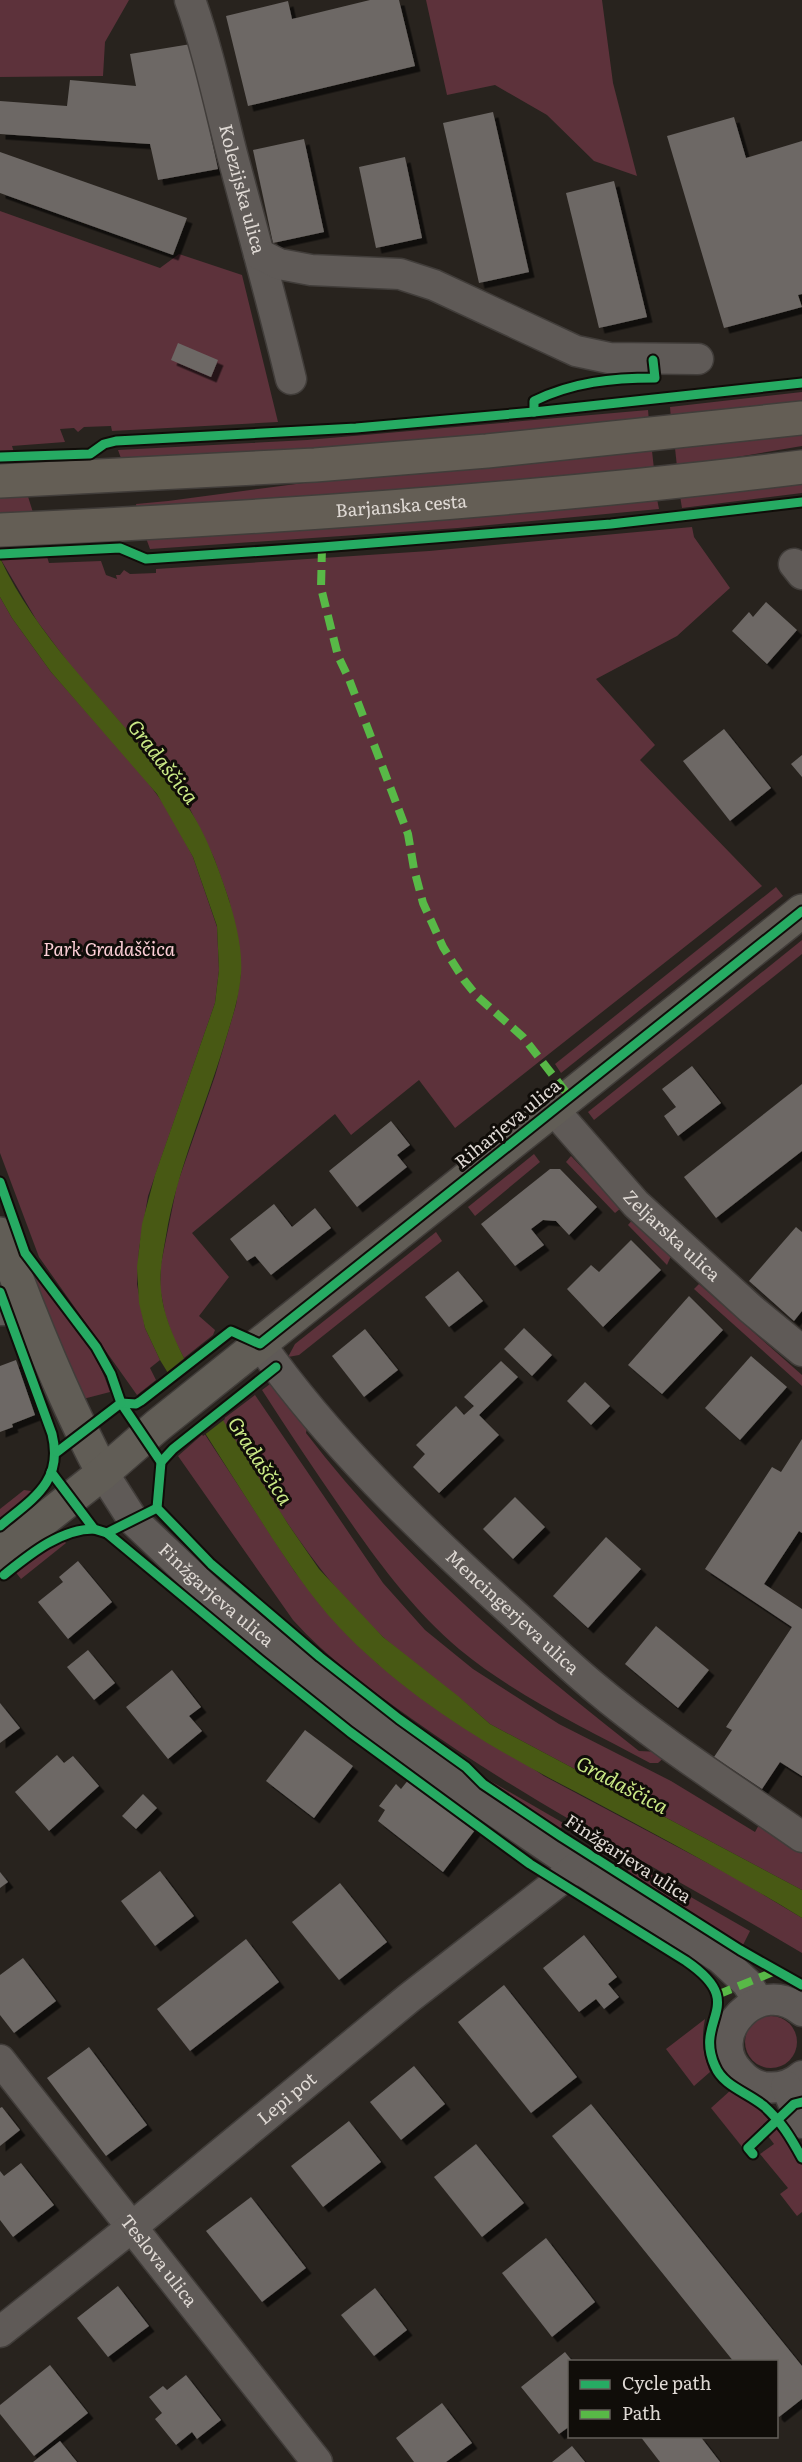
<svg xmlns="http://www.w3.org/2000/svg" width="802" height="2462" font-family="Literata,serif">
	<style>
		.green { fill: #5d323b }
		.water { fill: #485914 }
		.pier { fill: #28231e }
		.building { fill: #6d6865; filter: url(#shadow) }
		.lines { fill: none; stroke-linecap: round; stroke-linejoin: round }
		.street-casing { stroke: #413d3a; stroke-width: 33 }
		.secondary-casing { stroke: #413d3a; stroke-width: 36 }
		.primary-casing { stroke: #413d3a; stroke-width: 36 }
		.street { stroke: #5f5a57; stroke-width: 30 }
		.secondary { stroke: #615d56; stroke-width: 33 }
		.primary { stroke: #645e55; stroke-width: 33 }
		.quiet { stroke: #58b947; stroke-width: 8; stroke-dasharray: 15 8; stroke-linecap: butt }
		.cycleway-casing { stroke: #100d09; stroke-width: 13 }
		.cycleway { stroke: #26ab63; stroke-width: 9 }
		.labels { text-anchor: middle; stroke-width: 6; stroke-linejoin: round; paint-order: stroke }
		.street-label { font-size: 18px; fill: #dfd9d4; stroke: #100d09 }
		.park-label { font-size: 18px; font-style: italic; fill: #fdcfd7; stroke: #100d09 }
		.water-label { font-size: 20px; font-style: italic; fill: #cae985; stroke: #100d09 }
	</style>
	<defs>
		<filter id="shadow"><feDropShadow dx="5.5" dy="5.5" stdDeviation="0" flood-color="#0009"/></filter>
	</defs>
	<rect width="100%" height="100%" fill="#28231e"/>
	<g class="green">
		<path d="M0,0h129l-24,42 -2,34 -103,1z"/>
		<path d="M426,0h176l11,83 24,93 -43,-15 -47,-46 -52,-30 -48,10z"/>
		<path d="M0,211l160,57 19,-14 63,21 36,147 -166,9 -1,-5 -27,1 -6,5 -4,-4 -14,1 5,13 -53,4 37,117 52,-2 5,14 11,4 -1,-4h4l4,-5 6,4 26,-1v-4l273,-18 263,-24 2,10 36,51 -53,48 -81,43 59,66 -15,15 122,126 -307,242 -36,-48 -68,55 -16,-21 -143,119 37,44 -30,39 16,14 -2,5 -29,23 -11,-21 -8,-23 -5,-26 1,-24 16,-79 38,-109 21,-71 5,-32 -4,-37 -8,-36 -15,-42 -24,-49 -29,-40 -88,-100 -36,-48 -37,-63z"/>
		<path d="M802,392v11l-131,16 -1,-12z"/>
		<path d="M648,410l1,11 -229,21 -298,19 -4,-11 189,-10z"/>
		<path d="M802,434v12l-125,21 -2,-19z"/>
		<path d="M652,451l2,18 -125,12 -392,28 -1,-5 32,-3 151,-20z"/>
		<path d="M802,482v11l-120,15 -2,-12z"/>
		<path d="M657,499l2,10 -201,19 -308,21 -4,-11z"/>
		<path d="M0,597l12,21 39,54 92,104 26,35 24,46 24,70 2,43 -4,33 -67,193 -9,53 -2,35 8,44 15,32 -10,8 6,12 -19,15 -98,-138 -39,-104z"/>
		<path d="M776,887l7,9 -222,177 -6,-9z"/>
		<path d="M802,940v14l-208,166 -6,-8z"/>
		<path d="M534,1154l6,8 -65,54 -7,-9z"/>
		<path d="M571,1156l50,52 -6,5 -49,-51z"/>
		<path d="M633,1219l38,37 -4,9 -39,-40z"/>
		<path d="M436,1232l6,9 -143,114 -11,2 7,-13z"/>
		<path d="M35,1274c29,36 61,73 75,118l-27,7 -53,-124z"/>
		<path d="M699,1284l103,91v11l-108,-97z"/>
		<path d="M274,1381l35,36 -3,16c93,121 212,224 333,318l23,1 5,3 -9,8h-8c-65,-35 -134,-67 -191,-114 -48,-41 -84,-91 -119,-142 -27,-39 -53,-78 -78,-117z"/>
		<path d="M255,1395l128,188 42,47 48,39 86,55 112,57 84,51 6,-11 41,28v41l-312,-166c-34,-31 -73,-56 -107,-87 -68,-62 -113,-140 -161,-217z"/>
		<path d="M204,1433l91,139 44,54 39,38 166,112 190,101 68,41v35c-130,-78 -267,-146 -390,-234 -42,-30 -85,-61 -119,-99l-115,-164z"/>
		<path d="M24,1490l7,1v6l-31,24v-12z"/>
		<path d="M62,1539l4,4 -45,36 -7,-9 20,-15z"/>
		<path d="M487,1779l78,45 -6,6 -73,-49z"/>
		<path d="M635,1865l115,66 -8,16 -117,-74z"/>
		<circle cx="771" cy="2042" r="26"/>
		<path d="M705,2019c-4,20 -2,35 5,53l-16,14 -28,-37z"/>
		<path d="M732,2089l30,20 12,12 -31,27 -32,-40z"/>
		<path d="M778,2126l24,39v47l-5,4 -17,-22 8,-6 -28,-34 14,-10 -6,-8z"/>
	</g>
	<path class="water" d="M0,558c45,96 130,163 188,249 18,27 29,57 39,87 8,24 16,55 14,80 -2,25 -10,48 -17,71 -19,63 -47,125 -58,191 -3,17 -7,36 -5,54 2,24 12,46 23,68l104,166 31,45 64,68 75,59 32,28 312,166v28c-72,-44 -147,-84 -222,-124 -86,-44 -173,-95 -241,-167 -33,-35 -59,-77 -85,-117 -32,-50 -63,-99 -94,-150l-15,-32 -6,-25 -2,-36 5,-43 13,-49 60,-172 4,-33 -2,-44 -24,-69 -36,-63 -106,-122 -39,-54 -12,-21z"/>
	<path class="pier" d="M187,1356l38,63 -22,17 -38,-62z"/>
	<g class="building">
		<path d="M370,0h29l16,66 -167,40 -22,-90 62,-15 4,18z"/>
		<path d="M191,44l27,125 -60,11 -8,-36 -150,-10v-33l67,5 3,-26 66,6 -6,-32z"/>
		<path d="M493,112l36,160 -50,11 -36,-160z"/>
		<path d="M734,117l12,41 56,-17v153l-4,1 4,12 -78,21 -57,-192z"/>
		<path d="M304,139l20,93 -51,11 -20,-93z"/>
		<path d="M0,152l187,66 -14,37 -173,-62z"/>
		<path d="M405,157l17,81 -46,10 -17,-81z"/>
		<path d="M614,181l33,136 -48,11 -33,-135z"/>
		<path d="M178,343l40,17 -7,17 -40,-17z"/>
		<path d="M766,602l31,28 -30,34 -35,-33 17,-19 4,5z"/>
		<path d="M724,729l47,59 -41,33 -47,-60z"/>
		<path d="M802,755v22l-11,-13z"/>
		<path d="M692,1066l29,37 -43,33 -14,-20 12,-9 -14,-18z"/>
		<path d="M802,1084v67l-86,67 -32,-41z"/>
		<path d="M391,1121l19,24 -13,10 10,12 -50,40 -28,-36z"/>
		<path d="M550,1169h10l37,38 -28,28 -13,-14 -13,-1 -12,9 13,16 -29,21 -34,-42z"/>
		<path d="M274,1204l18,23 23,-19 16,20 -60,47 -16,-19 -8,5 -17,-22z"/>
		<path d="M796,1227l6,5v79l-8,10 -45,-40z"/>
		<path d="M631,1240l30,30 -58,57 -36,-38 24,-24 8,7z"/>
		<path d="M458,1271l25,30 -34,26 -24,-30z"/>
		<path d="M689,1296l34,34 -61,64 -34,-29z"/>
		<path d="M524,1328l28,27 -20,21 -28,-27z"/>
		<path d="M365,1329l33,41 -34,27 -32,-41z"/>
		<path d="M751,1356l36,31 -47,53 -35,-32z"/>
		<path d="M16,1360l19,55 -23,9 1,3 -13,5v-66z"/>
		<path d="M501,1361l17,16 -39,38 20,20 -60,58 -26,-26 12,-13 -9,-9 40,-39 8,9 10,-9 -10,-9z"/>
		<path d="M585,1382l25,24 -19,19 -24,-24z"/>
		<path d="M802,1439v94l-3,-2 -35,53 38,25v167l-22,-14 -18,27 -48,-32 18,-27 -6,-3 66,-100 -87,-58 67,-102 9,5z"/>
		<path d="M515,1497l30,30 -32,32 -30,-30z"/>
		<path d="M606,1537l35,32 -53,59 -35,-32z"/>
		<path d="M78,1561l34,41 -44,37 -30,-37 25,-20 -4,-5z"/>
		<path d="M656,1626l53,44 -31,38 -53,-44z"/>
		<path d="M88,1650l27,33 -21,17 -27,-33z"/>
		<path d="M172,1670l29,37 -12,9 13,15 -34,28 -42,-52z"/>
		<path d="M0,1703l20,25 -20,15z"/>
		<path d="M305,1730l48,36 -39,52 -48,-37z"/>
		<path d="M57,1755l7,8 9,-7 26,30 -50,45 -34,-39z"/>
		<path d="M409,1779l66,51 -32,42 -65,-51 7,-11 -6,-4 17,-22 5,5z"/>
		<path d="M143,1794l14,14 -21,21 -14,-13z"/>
		<path d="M160,1871l34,45 -39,30 -34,-45z"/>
		<path d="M0,1872l8,10 -8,6z"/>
		<path d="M340,1883l47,59 -48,38 -47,-58z"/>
		<path d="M584,1935l33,42 -9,7 11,13 -15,12 -8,-10 -17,13 -36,-44z"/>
		<path d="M246,1939l33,43 -89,69 -33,-42z"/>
		<path d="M23,1958l33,43 -42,32 -14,-18v-40z"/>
		<path d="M504,1985l73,92 -46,36 -73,-91z"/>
		<path d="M89,2047l58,78 -41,31 -59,-78z"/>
		<path d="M414,2066l31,38 -44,36 -31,-38z"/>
		<path d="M591,2104l211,262v33l-23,18 -3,-3v-52h-42l-182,-226z"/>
		<path d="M2,2107l18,23 -20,16v-38z"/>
		<path d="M349,2121l32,41 -58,45 -32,-41z"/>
		<path d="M476,2144l48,59 -42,34 -48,-60z"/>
		<path d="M21,2163l33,42 -41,32 -13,-17v-49l4,5z"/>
		<path d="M251,2197l55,71 -44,34 -56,-71z"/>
		<path d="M546,2238l49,64 -43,35 -50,-64z"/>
		<path d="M118,2286l31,40 -41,31 -31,-39z"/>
		<path d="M375,2288l32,42 -33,26 -33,-41z"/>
		<path d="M565,2352l8,10h-3v64l-11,8 -38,-47z"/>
		<path d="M50,2365l38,48 -54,43 -34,-42v-9z"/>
		<path d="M186,2375l35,45 -24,19 -5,-7 -16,13 -21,-26 7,-6 -13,-16 14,-11 4,4z"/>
		<path d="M442,2403l30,40 -26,19h-32l-18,-24z"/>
		<path d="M640,2436h60l20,26h-60z"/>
		<path d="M60,2441l17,21h-44z"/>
		<path d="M572,2446l13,16h-33z"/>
	</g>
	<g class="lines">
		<g class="street-casing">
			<g id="street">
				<path id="s1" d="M190,0c18,50 29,103 42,154 20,75 41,150 59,225"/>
				<path d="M259,254l20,10 32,6 89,4 34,11 142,66 33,7 89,1"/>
				<path d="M794,564l8,10"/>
				<path id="s2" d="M553,1109l83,95 115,105 51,42"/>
				<path d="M0,1310h27"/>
				<path id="s3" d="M260,1344c69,98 157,182 245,262 29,26 57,54 87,79 66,56 140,103 210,152"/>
				<path id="s4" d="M103,1473l30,47 75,71 87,72 132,102 150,102 143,91 27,25 11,18"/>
				<path d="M802,2011c-43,-37 -100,25 -62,62 6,7 14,12 23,14 15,2 28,-1 39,-11"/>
				<path id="s5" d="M0,2060l317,402"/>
				<path d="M786,2086l16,37"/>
				<path id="s6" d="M0,2332l132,-105 277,-229 168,-131"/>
			</g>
		</g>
		<g class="secondary-casing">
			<g id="secondary">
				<path d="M0,1234c30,82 62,162 103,239"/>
				<path d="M0,1554l103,-81 54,-47 645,-515"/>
			</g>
		</g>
		<g class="primary-casing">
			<g id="primary">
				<path d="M0,481l315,-16 172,-14 315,-33"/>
				<path id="s7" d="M0,530c268,-12 535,-30 802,-63"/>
			</g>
		</g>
		<use href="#street" class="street"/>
		<use href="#secondary" class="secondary"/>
		<use href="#primary" class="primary"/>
		<g class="quiet">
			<path d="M322,547l-1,41 17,68 11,23 59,155 6,35 9,34 20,44 21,33 13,16 46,41 46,59"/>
			<path d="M717,1995l61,-25"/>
		</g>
		<g class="cycleway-casing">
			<g id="cycleway">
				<path d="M534,412v-11c39,-19 78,-23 121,-23l-2,-18"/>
				<path d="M0,457l90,-3 14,-10 12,-3 240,-13 178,-16 268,-29"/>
				<path d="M0,554l120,-6 26,11 176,-12 289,-23 191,-22"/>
				<path d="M0,1182l25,71 71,94 15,27 10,29 40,59 -4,46 54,56 109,93 79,62 67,48 17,17 79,53 178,113 62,35"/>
				<path d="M0,1292l52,142c12,48 -20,65 -52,92"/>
				<path d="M121,1403l15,1 5,-3 90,-70 29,13 542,-433"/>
				<path d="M57,1452l64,-49"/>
				<path d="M161,1462l12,-13 103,-82"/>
				<path d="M51,1472l43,57 13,4 50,-25"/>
				<path d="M107,1533l153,127 90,72 180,132 156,97c64,44 7,57 29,105 8,20 32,26 49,40 17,15 27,32 38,52"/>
				<path d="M4,1575c25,-20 56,-46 90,-46"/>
				<path d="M753,2154l-5,-6 46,-44 8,-2"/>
			</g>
		</g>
		<use href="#cycleway" class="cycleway"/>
	</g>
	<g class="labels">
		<g class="street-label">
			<text dy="6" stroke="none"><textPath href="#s1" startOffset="196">Kolezijska ulica</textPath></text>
			<text dy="6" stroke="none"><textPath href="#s7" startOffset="402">Barjanska cesta</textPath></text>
			<text transform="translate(508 1124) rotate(-39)" y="6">Riharjeva ulica</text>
			<text dy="6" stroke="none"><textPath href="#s2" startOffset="174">Zeljarska ulica</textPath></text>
			<text dy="6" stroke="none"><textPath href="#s4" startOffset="168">Finžgarjeva ulica</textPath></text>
			<text dy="6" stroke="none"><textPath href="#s3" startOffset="369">Mencingerjeva ulica</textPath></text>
			<text transform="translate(628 1859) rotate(33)" y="6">Finžgarjeva ulica</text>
			<text dy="6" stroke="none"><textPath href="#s6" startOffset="370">Lepi pot</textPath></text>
			<text dy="6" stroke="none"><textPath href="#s5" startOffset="256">Teslova ulica</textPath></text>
		</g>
		<g class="park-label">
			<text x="109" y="956">Park Gradaščica</text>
		</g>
		<g class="water-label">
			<text transform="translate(163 762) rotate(52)" y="7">Gradaščica</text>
			<text transform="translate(260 1461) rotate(57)" y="7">Gradaščica</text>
			<text transform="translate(622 1785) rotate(28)" y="7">Gradaščica</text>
		</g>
	</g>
	<rect x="568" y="2360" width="210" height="78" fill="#100d09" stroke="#635f5a" stroke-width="1.5"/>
	<rect x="580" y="2380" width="30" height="9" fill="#26ab63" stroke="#635f5a" stroke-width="1.5"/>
	<text x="622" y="2390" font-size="18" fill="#dfd9d4">Cycle path</text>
	<rect x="580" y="2410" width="30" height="9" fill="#58b947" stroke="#635f5a" stroke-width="1.5"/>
	<text x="622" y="2420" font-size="18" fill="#dfd9d4">Path</text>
</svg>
